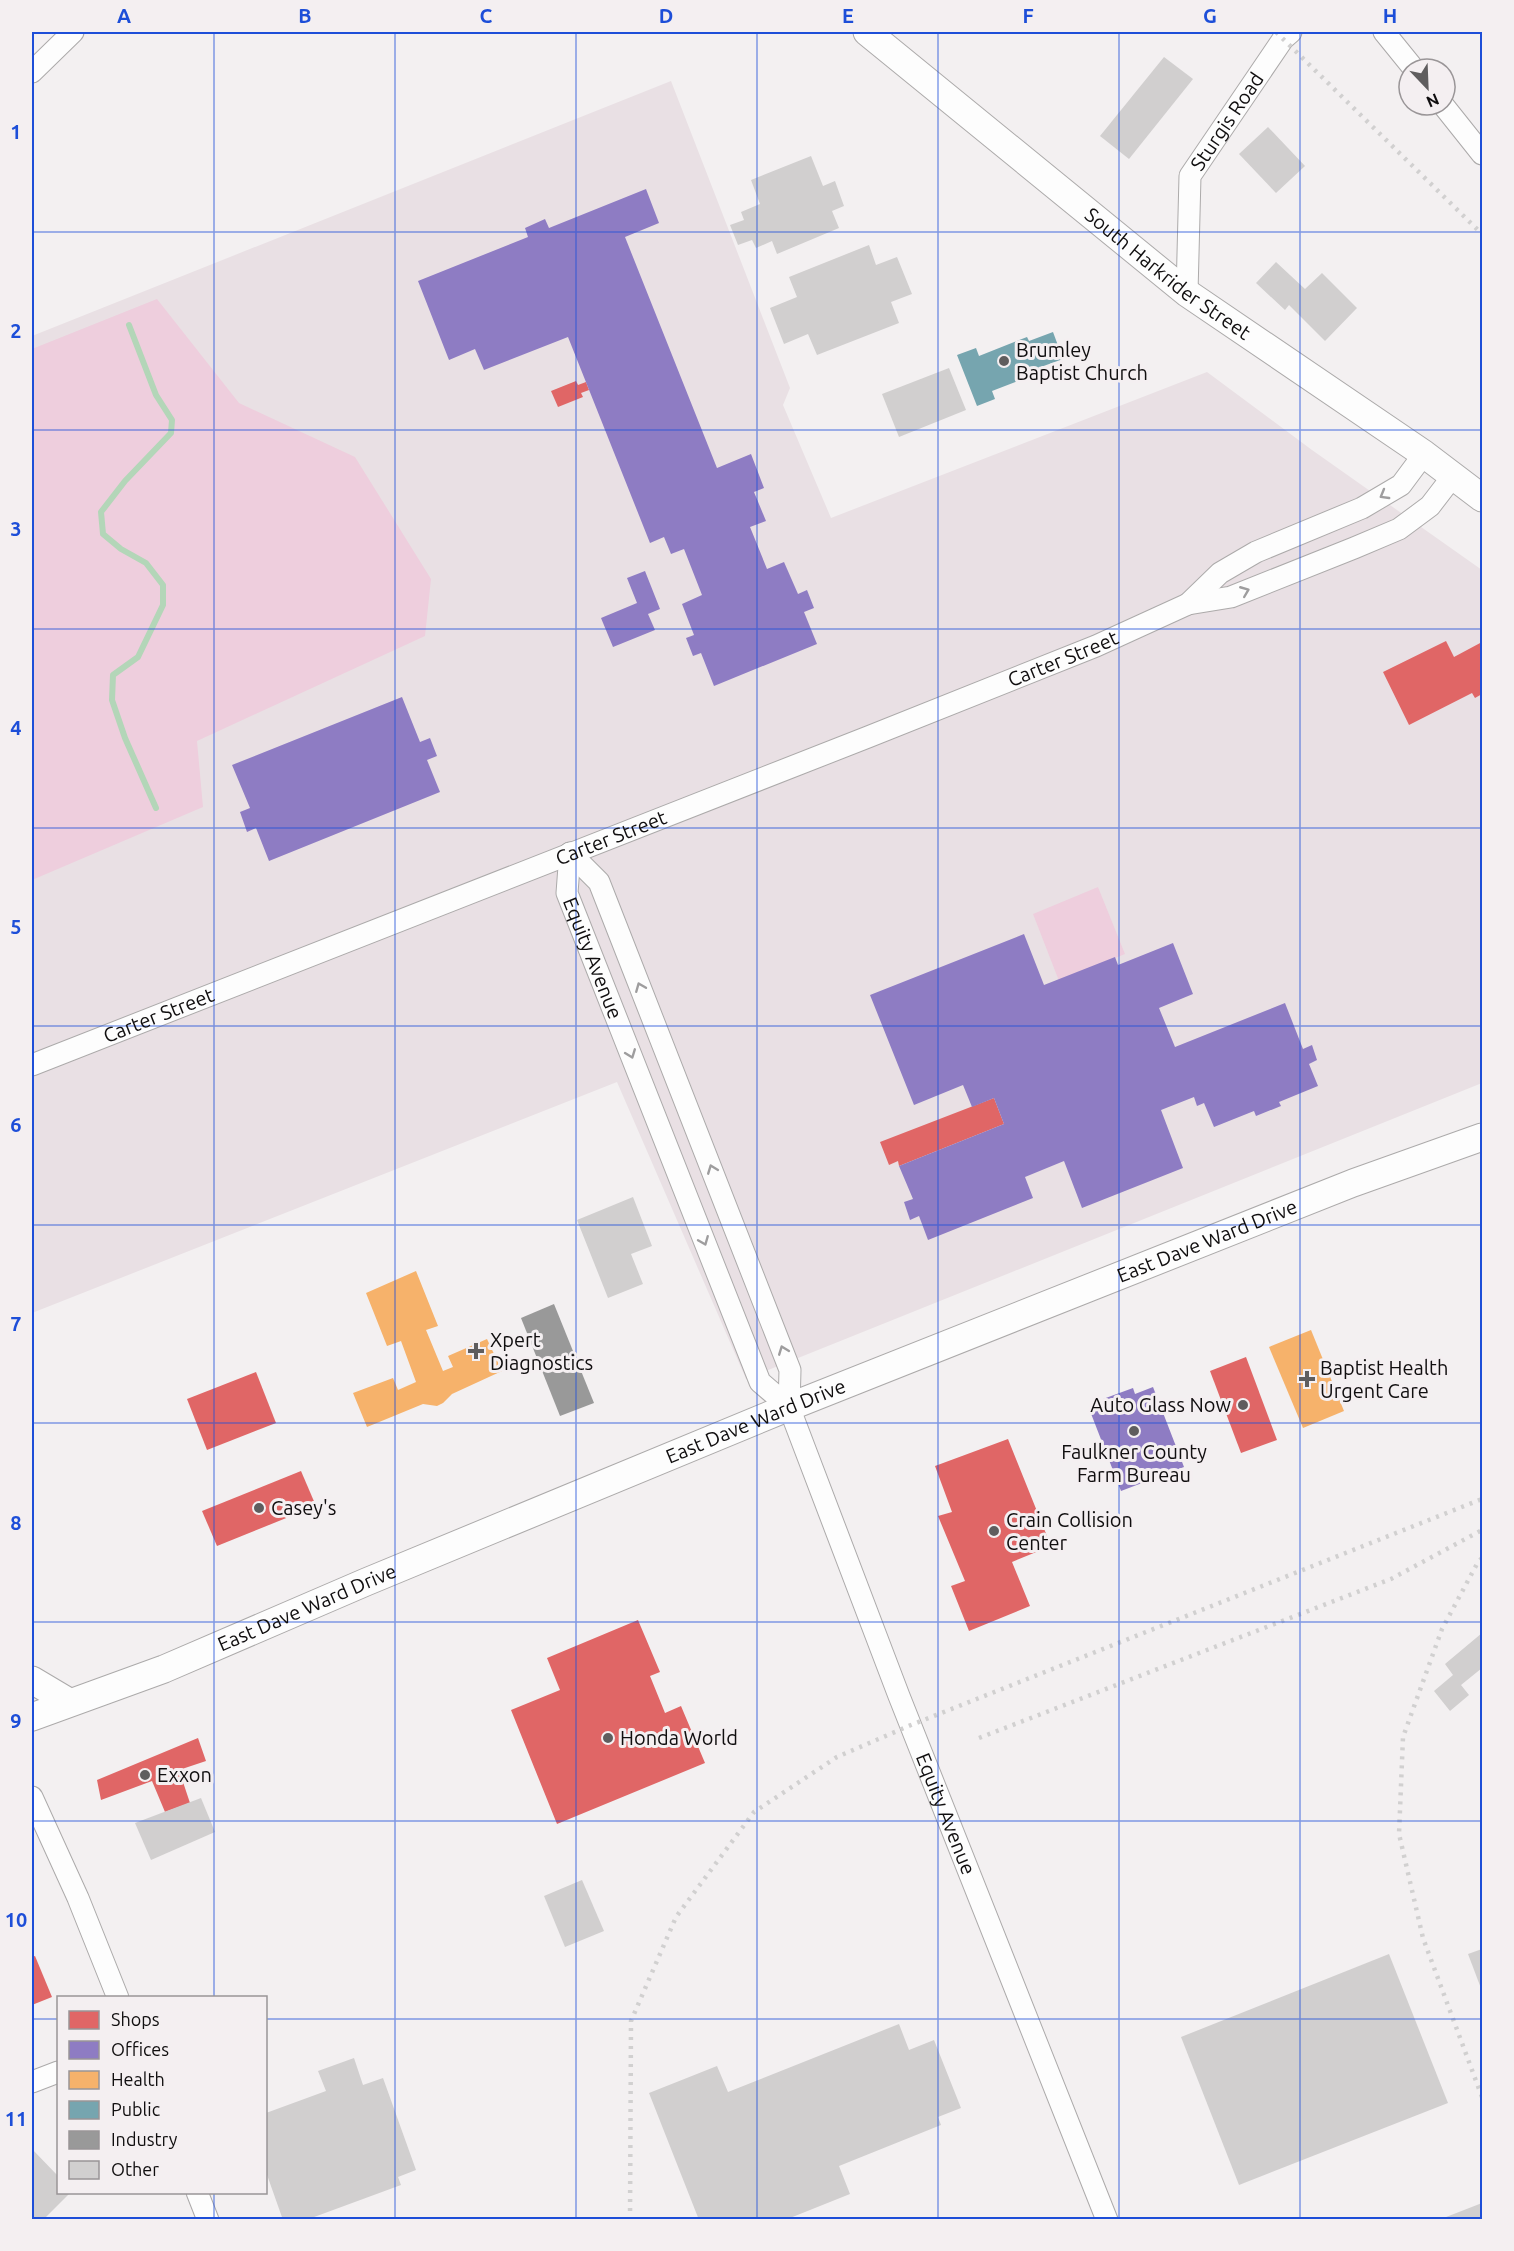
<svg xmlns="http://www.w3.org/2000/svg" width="1514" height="2251" font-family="Ubuntu,sans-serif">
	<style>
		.built { fill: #e9e0e4 }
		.green { fill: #eecedd }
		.shops { fill: #e06666 }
		.offices { fill: #8e7cc3 }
		.health { fill: #f6b26b }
		.public { fill: #76a5af }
		.industry { fill: #999 }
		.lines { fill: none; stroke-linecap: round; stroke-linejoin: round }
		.stream { stroke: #b3d6b8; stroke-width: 6 }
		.building { fill: #d1cfcf }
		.minor-casing { stroke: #acaaaa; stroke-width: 23 }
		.major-casing { stroke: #acaaaa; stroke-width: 29 }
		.minor { stroke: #fdfdfd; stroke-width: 21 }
		.major { stroke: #fdfdfd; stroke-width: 27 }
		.rail { stroke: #d1d0d0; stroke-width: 4.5; stroke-dasharray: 3 6; stroke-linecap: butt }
		.oneway { stroke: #9e9d9e }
		.grid { fill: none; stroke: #1d4ed8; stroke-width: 1.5; stroke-opacity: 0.55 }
		.poi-dot { fill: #5f5d5e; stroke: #f4eff1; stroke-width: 2 }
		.labels { text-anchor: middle; stroke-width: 6; stroke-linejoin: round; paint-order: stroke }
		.street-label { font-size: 20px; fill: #100e0f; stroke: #f4eff1 }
		.poi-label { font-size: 20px; fill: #100e0f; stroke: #f4eff1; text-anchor: start }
		.neatline { fill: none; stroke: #1d4ed8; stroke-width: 2 }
		.grid-label { font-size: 20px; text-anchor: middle; font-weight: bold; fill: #1d4ed8 }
	</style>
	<rect width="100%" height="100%" fill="#f3f0f1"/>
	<path class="built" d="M671,81l119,307 -7,17 48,113 376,-146 105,78 170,120v513l-736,296 -129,-297 -585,231v-977z"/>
	<g class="green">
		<path d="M157,299l82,104 116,54 76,122 -6,57 -228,105 6,66 -171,73v-531z"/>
		<path d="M1098,887l27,67 -66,27 -26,-67z"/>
	</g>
	<g class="shops">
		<path d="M576,381l2,4 8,-3 3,8 -8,3 2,4 -25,10 -7,-16z"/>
		<path d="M1446,641l8,16 28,-15v52l-7,4 -3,-5 -63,32 -26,-53z"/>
		<path d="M994,1098l10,26 -105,42 -1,-5 -9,4 -9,-23z"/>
		<path d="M1246,1357l31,83 -36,13 -31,-82z"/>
		<path d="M256,1372l20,51 -69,27 -20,-51z"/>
		<path d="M1008,1439l43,107 -39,16 18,44 -61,25 -18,-45 14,-5 -27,-65 14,-4 -17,-46z"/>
		<path d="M301,1471l15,35 -99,40 -15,-35z"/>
		<path d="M638,1620l22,52 -10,4 15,37 16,-7 24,57 -148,61 -46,-114 49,-20 -13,-32z"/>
		<path d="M198,1738l8,23 -27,9 11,33 -25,9 -13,-31 -51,19 -4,-20z"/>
		<path d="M35,1956l17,41 -20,8v-48z"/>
	</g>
	<g class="offices">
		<path d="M646,189l13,34 -34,14 92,231 34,-14 13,34 -10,4 12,29 -16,6 17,42 17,-7 14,32 9,-4 7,18 -10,4 13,32 -103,42 -13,-33 -8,3 -7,-18 8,-3 -12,-31 20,-9 -18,-46 -13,5 -7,-17 -14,6 -82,-206 -84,33 -9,-21 -26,11 -31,-79 110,-44 -3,-9 20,-9 4,9z"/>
		<path d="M645,571l15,38 -12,5 7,16 -42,17 -12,-29 36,-15 -10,-25z"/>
		<path d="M402,697l18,45 10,-4 7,18 -10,4 13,32 -171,69 -13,-33 -9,4 -7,-20 10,-4 -18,-43z"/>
		<path d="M1024,934l20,51 71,-28 3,8 55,-22 20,51 -34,14 16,39 110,-44 18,46 9,-4 5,15 -8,4 9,22 -39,16 2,4 -25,10 -2,-5 -40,16 -10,-24 -7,3 -3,-9 -33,13 22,58 -101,40 -18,-47 -39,16 8,21 -105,42 -9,-24 -9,4 -6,-18 9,-3 -14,-33 105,-42 -10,-26 -22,9 -9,-22 -49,20 -44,-110z"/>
		<path d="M1153,1387l31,80 -63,24 -31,-80 16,-6 -3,-6 30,-11 2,6z"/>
	</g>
	<g class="health">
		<path d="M416,1271l22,55 -12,4 17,41 10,-4 -5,-11 39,-17 15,32 -50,23 -9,9 -6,3 -14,-2 -56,23 -14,-34 40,-15 5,12 18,-8 -15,-41 -14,5 -21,-53z"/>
		<path d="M1311,1330l33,81 -41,17 -34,-81z"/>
	</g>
	<path class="public" d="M1053,332l10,27 -25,9 1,5 -47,18 3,8 -18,7 -20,-51 19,-7 3,8 48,-19 2,4z"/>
	<path class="industry" d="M554,1304l40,99 -34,13 -39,-98z"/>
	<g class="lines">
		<path class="stream" d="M129,325l27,70 16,25 -1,13 -46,48 -24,31 2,22 18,15 25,14 17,22v20l-25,52 -25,18 -1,25 13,38 31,70"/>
	</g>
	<g class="building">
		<path d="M1164,57l29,22 -64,80 -29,-23z"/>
		<path d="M1268,127l37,39 -29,27 -37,-39z"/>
		<path d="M811,156l12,30 12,-5 9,25 -12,5 7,17 -62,26 -5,-13 -16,7 -4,-8 -14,5 -8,-20 14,-5 -3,-8 19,-8 -9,-24z"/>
		<path d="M869,245l7,20 21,-8 15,37 -21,8 8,21 -82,32 -9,-21 -24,10 -14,-36 27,-11 -8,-20z"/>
		<path d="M1276,262l29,27 17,-16 35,35 -32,33 -36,-36 -4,5 -29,-27z"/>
		<path d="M949,368l17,42 -67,27 -17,-43z"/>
		<path d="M633,1197l19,49 -21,8 12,30 -35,14 -31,-78z"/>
		<path d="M1482,1633v35l-21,17 8,10 -19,16 -16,-20 19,-16 -8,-11z"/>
		<path d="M201,1798l14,34 -64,28 -16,-37z"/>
		<path d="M582,1880l22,51 -39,16 -21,-51z"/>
		<path d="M1482,1949v42l-14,-37z"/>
		<path d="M1389,1954l59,149 -209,82 -58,-148z"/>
		<path d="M899,2024l10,26 25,-10 27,68 -23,9 3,8 -102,41 11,28 -65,26h-86l-50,-127 68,-27 11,26z"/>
		<path d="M354,2058l9,27 20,-7 33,92 -18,7 3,8 -95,35h-23l-17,-48v-59l60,-22 -8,-20z"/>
		<path d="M32,2149l26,27v16h13l-28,28h-11z"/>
		<path d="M1482,2203v17h-41v-1z"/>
	</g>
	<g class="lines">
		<g class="minor-casing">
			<g id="minor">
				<path d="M1384,32l30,37"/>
				<path d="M32,72l41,-40"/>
				<path d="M1443,105l39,49"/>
				<path id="s1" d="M1187,293l3,-117 93,-137 8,-7"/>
				<path d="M1188,604l32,-31 36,-21 106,-44 39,-23 23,-31"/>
				<path id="s2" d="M570,853l29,29 191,488 -1,37 110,289 208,524"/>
				<path id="s3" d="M570,853l-3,40 193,489 29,25"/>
				<path id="s4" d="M32,1065l836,-328 228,-91 92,-42 43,-7 123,-49 45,-19 31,-23 23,-30"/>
				<path d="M32,1797l46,101 40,100"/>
				<path d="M32,2082l26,-10"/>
				<path d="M197,2192l11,28"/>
			</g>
		</g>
		<g class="major-casing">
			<g id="major">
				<path id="s5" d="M867,32l320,261 237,161 58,44"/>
				<path d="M32,1680l37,22"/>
				<path id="s6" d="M32,1717l132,-48 202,-87 423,-175 564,-224 129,-46"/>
			</g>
		</g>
		<use href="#minor" class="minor"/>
		<use href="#major" class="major"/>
		<g class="rail">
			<path d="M1276,32l206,202"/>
			<path d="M1482,1558l-4,4 -36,67 -39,108 -4,97 24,104 59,159"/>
			<path d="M979,1738l412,-159 91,-49"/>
			<path d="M630,2220l1,-199 45,-104 78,-105 83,-55 74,-32 571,-226"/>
		</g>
	</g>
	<defs><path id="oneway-chevron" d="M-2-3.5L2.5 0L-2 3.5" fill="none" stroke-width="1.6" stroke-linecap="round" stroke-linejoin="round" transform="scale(1.5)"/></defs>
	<g class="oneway">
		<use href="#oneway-chevron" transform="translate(1384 495) rotate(150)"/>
		<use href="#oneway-chevron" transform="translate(1245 591) rotate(-22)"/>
		<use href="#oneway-chevron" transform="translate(640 987) rotate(-112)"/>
		<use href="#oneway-chevron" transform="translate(631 1054) rotate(69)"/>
		<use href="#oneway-chevron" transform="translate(712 1169) rotate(-111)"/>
		<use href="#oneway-chevron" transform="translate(704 1241) rotate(68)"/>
		<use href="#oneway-chevron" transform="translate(783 1350) rotate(-111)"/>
	</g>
	<path class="grid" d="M214,32v1966M395,32v2188M576,32v2188M757,32v2188M938,32v2188M1119,32v2188M1300,32v2188M32,232h1450M32,430h1450M32,629h1450M32,828h1450M32,1026h1450M32,1225h1450M32,1423h1450M32,1622h1450M32,1821h1450M32,2019h26M266,2019h1216M214,2192v28"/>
	<g class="poi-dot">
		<circle cx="1004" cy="361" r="6"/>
		<path d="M473 1342h6v6h6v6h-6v6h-6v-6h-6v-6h6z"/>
		<path d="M1304 1370h6v6h6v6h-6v6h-6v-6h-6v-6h6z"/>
		<circle cx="1243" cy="1405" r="6"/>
		<circle cx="1134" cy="1431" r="6"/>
		<circle cx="259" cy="1508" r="6"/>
		<circle cx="994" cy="1531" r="6"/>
		<circle cx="608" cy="1738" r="6"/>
		<circle cx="145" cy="1775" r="6"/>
	</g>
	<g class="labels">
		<g class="street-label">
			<text dy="7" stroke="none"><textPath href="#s1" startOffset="183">Sturgis Road</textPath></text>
			<text dy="7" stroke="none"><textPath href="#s5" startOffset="386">South Harkrider Street</textPath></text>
			<text dy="7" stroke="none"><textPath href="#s4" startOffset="1108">Carter Street</textPath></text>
			<text dy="7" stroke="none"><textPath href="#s4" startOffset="622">Carter Street</textPath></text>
			<text dy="7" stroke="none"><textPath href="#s3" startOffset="110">Equity Avenue</textPath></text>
			<text dy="7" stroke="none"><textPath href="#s4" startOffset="136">Carter Street</textPath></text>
			<text dy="7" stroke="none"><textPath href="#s6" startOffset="1268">East Dave Ward Drive</textPath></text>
			<text dy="7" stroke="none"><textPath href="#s6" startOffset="782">East Dave Ward Drive</textPath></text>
			<text dy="7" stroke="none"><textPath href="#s6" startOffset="296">East Dave Ward Drive</textPath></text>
			<text dy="7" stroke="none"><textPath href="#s2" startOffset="1038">Equity Avenue</textPath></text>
		</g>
		<g class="poi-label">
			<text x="1016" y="357">Brumley<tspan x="1016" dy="23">Baptist Church</tspan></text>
			<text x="490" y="1347">Xpert<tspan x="490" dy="23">Diagnostics</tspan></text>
			<text x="1320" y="1375">Baptist Health<tspan x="1320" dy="23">Urgent Care</tspan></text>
			<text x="1231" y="1412" text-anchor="end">Auto Glass Now</text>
			<text x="1134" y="1459" text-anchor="middle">Faulkner County<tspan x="1134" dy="23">Farm Bureau</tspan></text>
			<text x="271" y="1515">Casey's</text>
			<text x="1006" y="1527">Crain Collision<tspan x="1006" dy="23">Center</tspan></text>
			<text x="620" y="1745">Honda World</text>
			<text x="157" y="1782">Exxon</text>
		</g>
	</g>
	<rect width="1514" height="2251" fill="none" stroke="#f4eff1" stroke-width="66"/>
	<rect x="57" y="1996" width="210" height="198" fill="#f4eff1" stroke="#999597" stroke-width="1.5"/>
	<rect x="69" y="2011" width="30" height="18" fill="#e06666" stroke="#999597" stroke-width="1.5"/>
	<text x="111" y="2026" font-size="18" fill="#100e0f">Shops</text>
	<rect x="69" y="2041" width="30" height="18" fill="#8e7cc3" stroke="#999597" stroke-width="1.5"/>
	<text x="111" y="2056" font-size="18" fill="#100e0f">Offices</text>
	<rect x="69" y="2071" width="30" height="18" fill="#f6b26b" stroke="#999597" stroke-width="1.5"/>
	<text x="111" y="2086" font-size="18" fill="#100e0f">Health</text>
	<rect x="69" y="2101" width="30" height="18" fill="#76a5af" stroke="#999597" stroke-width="1.5"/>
	<text x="111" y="2116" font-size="18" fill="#100e0f">Public</text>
	<rect x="69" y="2131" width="30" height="18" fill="#999999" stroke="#999597" stroke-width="1.5"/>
	<text x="111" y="2146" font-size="18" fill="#100e0f">Industry</text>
	<rect x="69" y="2161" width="30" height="18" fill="#d1cfcf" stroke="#999597" stroke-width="1.5"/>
	<text x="111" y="2176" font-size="18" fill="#100e0f">Other</text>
	<g transform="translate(1427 87) rotate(157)"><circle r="28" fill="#f4eff1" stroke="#999597" stroke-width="1.5"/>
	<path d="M0-4.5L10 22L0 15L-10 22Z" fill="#5f5d5e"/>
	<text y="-9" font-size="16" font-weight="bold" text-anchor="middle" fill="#100e0f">N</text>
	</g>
	<rect x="33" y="33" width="1448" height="2185" class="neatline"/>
	<g class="grid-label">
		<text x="124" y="23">A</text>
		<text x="305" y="23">B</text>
		<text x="486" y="23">C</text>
		<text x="666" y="23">D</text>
		<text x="848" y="23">E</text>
		<text x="1028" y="23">F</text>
		<text x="1210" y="23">G</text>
		<text x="1390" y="23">H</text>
		<text x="16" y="139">1</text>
		<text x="16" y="338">2</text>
		<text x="16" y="536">3</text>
		<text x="16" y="735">4</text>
		<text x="16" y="934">5</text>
		<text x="16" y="1132">6</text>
		<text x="16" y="1331">7</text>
		<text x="16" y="1530">8</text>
		<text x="16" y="1728">9</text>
		<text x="16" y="1927">10</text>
		<text x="16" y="2126">11</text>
	</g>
</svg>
